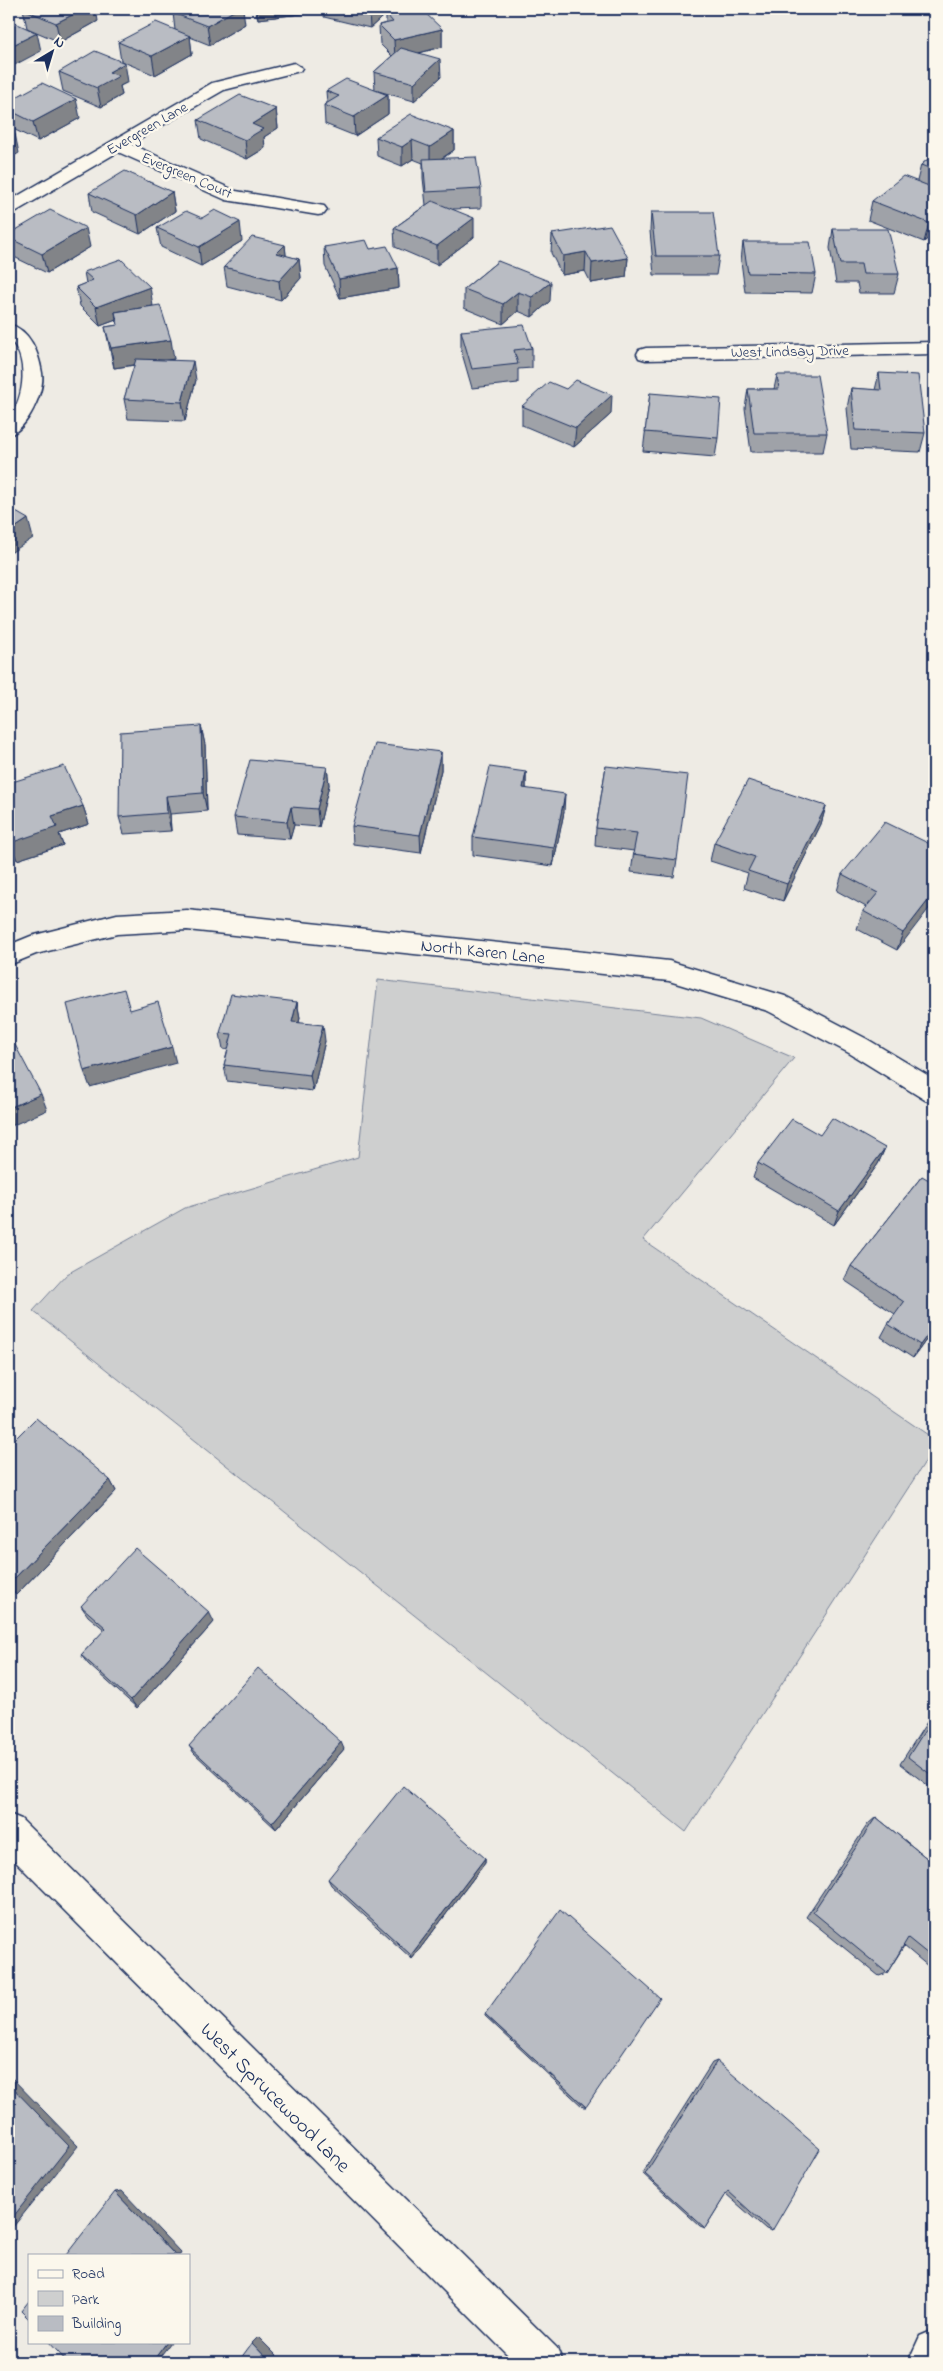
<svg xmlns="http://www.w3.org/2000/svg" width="943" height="2371" font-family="'Indie Flower',sans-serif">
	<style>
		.green { fill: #cecfcf; stroke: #747f96 }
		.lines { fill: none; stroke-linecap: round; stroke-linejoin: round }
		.minor-casing { stroke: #1b2f5e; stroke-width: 3 }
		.minor { fill: #fbf7ec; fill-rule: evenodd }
		.wall { fill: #9fa2a8; stroke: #1b2f5e }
		.shaded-wall { fill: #828488; stroke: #1b2f5e }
		.building { fill: #b9bcc3; stroke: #1b2f5e }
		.labels { text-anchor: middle; stroke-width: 5; stroke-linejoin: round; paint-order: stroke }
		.far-street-label { font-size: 15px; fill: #1b2f5e; stroke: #fbf7ec }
		.street-label { font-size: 18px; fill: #1b2f5e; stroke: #fbf7ec }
		.near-street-label { font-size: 21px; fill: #1b2f5e; stroke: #fbf7ec }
	</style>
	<rect width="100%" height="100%" fill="#eeebe4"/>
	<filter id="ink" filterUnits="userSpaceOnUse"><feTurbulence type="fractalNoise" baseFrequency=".02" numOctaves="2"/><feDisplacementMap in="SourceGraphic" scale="10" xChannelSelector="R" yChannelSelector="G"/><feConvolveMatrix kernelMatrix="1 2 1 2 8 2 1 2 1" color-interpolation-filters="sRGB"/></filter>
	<g filter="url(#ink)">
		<path class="green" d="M378,980l323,38 93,40 -151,182 291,199v9l-248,384 -653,-521 34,-37 118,-66 173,-51z"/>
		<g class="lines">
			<g class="minor-casing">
				<g id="minor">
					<path d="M294,63l8,5 -2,3 -76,19 -94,54 106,47 88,15 3,4 -3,4 -6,1 -92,-15 -108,-48 -103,60 -6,1v-12l203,-118z"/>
					<path d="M9,324c21,6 30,29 33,49 3,18 -15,57 -33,62v-18c16,-19 20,-60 0,-78z"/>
					<path d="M934,342v12l-288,6 -7,-2 -2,-4 2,-4 7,-2z"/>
					<path d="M187,910l482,51 116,35 82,43 67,40v24l-9,-3 -76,-47 -81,-42 -99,-30 -482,-51 -70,4 -81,20 -27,11v-20l22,-9 86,-22z"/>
					<path d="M9,1814l12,5 536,529 6,14h-48l-506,-507z"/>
					<path d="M934,2330v32h-26l12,-26z"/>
				</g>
			</g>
			<use href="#minor" class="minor"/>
		</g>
		<g class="wall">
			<path d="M23,9l75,12 -38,21 -33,-14z"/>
			<path d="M108,9h16l-7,4z"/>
			<path d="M255,9h53l1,4 -51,6z"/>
			<path d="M324,9h66v1l-20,18 -46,-11z"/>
			<path d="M173,13l72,11 -35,21 -20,-8 2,17 -37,21 -34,-14 -3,-19 57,-12z"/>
			<path d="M386,14l56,15v18l-23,6 22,24 -27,24 -36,-10 10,4v19l-33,22 -30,-12 -1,-19 3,-2 -1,-12 49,-1 -1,-18 18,-16 -12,-12 -1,-19 7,-2z"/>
			<path d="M934,48v17l-3,-1z"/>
			<path d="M59,72l69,10 -8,4 2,9 -21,12 -38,-16z"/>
			<path d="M9,101l71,17 -42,23 -29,-14z"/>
			<path d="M276,109l2,19 -14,9 1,11 -18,11 -46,-20 -3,-19z"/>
			<path d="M454,131v19l-12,9 39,30v19l-28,1 21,28 -37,28 -42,-18 -1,-19 32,-23 -3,-27v-15l-10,-4 -11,7 -25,-10 -1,-19z"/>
			<path d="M934,154v79l-10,9 -56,-22 4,-19 45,-20 4,-16z"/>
			<path d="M172,192l3,19 -35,23 -48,-22 -3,-19z"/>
			<path d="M651,212l68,44 -3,19h-62l-4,-44z"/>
			<path d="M157,228l85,13 -41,25 -40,-19z"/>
			<path d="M833,229l66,45 -5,19h-35l-2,-10h-21l-6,-35z"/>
			<path d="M9,234l81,13 -43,26 -37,-18 -1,-6z"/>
			<path d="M552,234l76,24 -2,19 -35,6 -6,-12 -23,4 -11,-22z"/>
			<path d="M743,242l73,32 -4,19 -67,-1 -4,-31z"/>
			<path d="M285,245l1,11 13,3 2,19 -20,22 -54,-14 -3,-19z"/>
			<path d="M324,247l46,2 28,19 1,20 -59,10 -15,-32z"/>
			<path d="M498,261l52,40 -18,16 -14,-6 -15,13 -39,-16v-19z"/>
			<path d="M84,272l69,34 21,53 -8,1 30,20 -11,41 -57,-2 -4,-20 11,-34 -21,3 -9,-41 13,-2 -2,-5 -16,6 -20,-20 -4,-19 10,-4z"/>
			<path d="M461,331l71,17v20l-14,1v14l-46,5 -11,-38z"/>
			<path d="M879,373l46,60 -5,19 -69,-3 -4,-41 4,-20 24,2z"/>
			<path d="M777,375l50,58 -4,19h-72l-6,-44 3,-19h26z"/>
			<path d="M650,393l68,45 -3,19 -72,-6z"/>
			<path d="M522,406l89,8 -37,33 -52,-22z"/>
			<path d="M201,726l4,19 2,66 -37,3 1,17 -47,3 -5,-17z"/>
			<path d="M441,752v18l-20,83 -68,-9 -1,-18z"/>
			<path d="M606,766l71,94 -3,17 -43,-5 3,-21 -39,-5 1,-18z"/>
			<path d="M327,767l2,18 -10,42 -25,-2 -4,14 -53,-4 -3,-18z"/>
			<path d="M526,772v16l38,24 -11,54 -80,-11v-18z"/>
			<path d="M9,783l74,23 6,18 -30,10 4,11 -46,15 -8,-18z"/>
			<path d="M826,806l-5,18 -38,77 -39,-13 4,-15 -38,-12 4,-18z"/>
			<path d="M934,846l-37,104 -40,-21 6,-18 3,-4 -29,-16 5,-17z"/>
			<path d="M934,962v8l-2,-1z"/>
			<path d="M297,1002l3,16 -1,4 26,19 -12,50 -86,-10 -3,-16 4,-15 -5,-1 -3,-16z"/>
			<path d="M820,1135l65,13 -7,16 -44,61 -81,-47 5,-15z"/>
			<path d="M922,1176l12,153 -21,29 -32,-21 7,-13 7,-10 -51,-34 7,-14z"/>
			<path d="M9,1445l101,35 6,11 -100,104 -7,-6v-82l3,-3 -3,-3z"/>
			<path d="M81,1606l133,16 -77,86 -49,-44 -7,-9 24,-25 -17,-14z"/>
			<path d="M934,1711v79l-34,-26z"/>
			<path d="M189,1746l155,3 -68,80 -82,-76z"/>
			<path d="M876,1817l58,47v101l-5,2 -25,-21 -17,27 -8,3 -73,-59 62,-93z"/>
			<path d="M485,1858v5l-73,96 -81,-74 -3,-6z"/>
			<path d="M485,2014l101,93h-3l-98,-91z"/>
			<path d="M717,2061l55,170 -6,-2 -40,-35 -21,34 -5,-2 -58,-53 70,-110z"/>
		</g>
		<g class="shaded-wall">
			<path d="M84,9h12l2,12 -38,21 -4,-19z"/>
			<path d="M117,9h7l-7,4z"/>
			<path d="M237,9h6l2,15 -35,21 -3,-19z"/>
			<path d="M257,9h51l1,4 -51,6z"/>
			<path d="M370,9h20v1l-20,18 -1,-18z"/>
			<path d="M442,29v18l-47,12 -1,-19z"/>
			<path d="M37,33l4,18 -32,17v-21z"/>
			<path d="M190,36l2,18 -37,21 -3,-19z"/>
			<path d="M440,59l1,18 -27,24v-18z"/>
			<path d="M125,63l3,19 -8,4 2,9 -21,12 -4,-19 12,-16z"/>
			<path d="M388,95v19l-33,22 -1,-19z"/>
			<path d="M76,99l4,19 -42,23 -5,-19z"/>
			<path d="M276,109l2,19 -14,9 1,11 -18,11 -2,-19 7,-16z"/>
			<path d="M454,131v19l-24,16v-19z"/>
			<path d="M15,134l4,19 -10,6v-21z"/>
			<path d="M412,140l1,19 -11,7v-19z"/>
			<path d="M172,192l3,19 -35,23 -3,-19z"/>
			<path d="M474,218v19l-37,28v-19z"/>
			<path d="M934,218v15l-10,9 5,-19z"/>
			<path d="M240,222l2,19 -41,25 -2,-19z"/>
			<path d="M86,228l4,19 -43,26 -5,-19z"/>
			<path d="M285,245l2,19 -10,-11z"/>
			<path d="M586,252l-1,19 -23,4 1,-19z"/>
			<path d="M628,258l-2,19 -35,6 1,-20z"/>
			<path d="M299,259l2,19 -20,22 -2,-19z"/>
			<path d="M398,268l1,20 -59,10 -1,-19z"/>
			<path d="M551,282l-1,19 -18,16v-20z"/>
			<path d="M150,287l3,19 -38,6 1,8 -16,6 -4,-19z"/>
			<path d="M518,292v19l-15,13v-20z"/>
			<path d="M171,340l3,19 -60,9 -3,-20z"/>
			<path d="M193,361l3,19 -11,41 -3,-19z"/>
			<path d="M612,395l-1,19 -37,33 2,-19z"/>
			<path d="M28,519l5,19 -24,16v-22z"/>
			<path d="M201,726l4,19 2,66 -4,-18z"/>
			<path d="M441,752v18l-20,83 -1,-18z"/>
			<path d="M327,767l2,18 -10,42 -2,-18z"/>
			<path d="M526,772v18l-3,-2z"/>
			<path d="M565,794l-1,18 -11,54 1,-18z"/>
			<path d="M166,796l4,18 1,17 -4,-18z"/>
			<path d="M83,806l6,18 -30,10 4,11 -46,15 -7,-17 42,-27z"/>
			<path d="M826,806l-5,18 -38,77 4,-17z"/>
			<path d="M291,807l3,18 -4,14 -3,-17z"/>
			<path d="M934,893v9l-37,48 6,-17z"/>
			<path d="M297,1002l3,16 -5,20 -3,-16z"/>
			<path d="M323,1025l2,16 -12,50 -3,-16z"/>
			<path d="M172,1047l4,16 -86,24 -6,-16z"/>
			<path d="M41,1094l6,16 -38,17v-19z"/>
			<path d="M885,1148l-7,16 -44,61 5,-14z"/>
			<path d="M934,1326v3l-21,29 7,-13z"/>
			<path d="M110,1480l6,11 -100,104 -7,-9v-2z"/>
			<path d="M209,1612l5,10 -77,86 -6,-8z"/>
			<path d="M341,1742l3,7 -68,80 -4,-6z"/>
			<path d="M485,1858v5l-73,96 -1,-4z"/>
			<path d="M9,2075l69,71 -69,86z"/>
			<path d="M122,2191l59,62 -1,2h-5l-60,-63z"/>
			<path d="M258,2337l25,25h-13l-18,-19z"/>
			<path d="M167,2342h4l-15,20h-4z"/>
		</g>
		<g class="building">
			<path d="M23,9h61l-28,14z"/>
			<path d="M180,9h57l-30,17 -34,-13z"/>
			<path d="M409,9h12l21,20 -48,11 -15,-15 14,-3 -7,-8z"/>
			<path d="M9,20l28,13 -28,14z"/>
			<path d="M156,22l34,14 -38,20 -34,-14z"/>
			<path d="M401,48l39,11 -26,24 -40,-11z"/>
			<path d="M95,51l30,12 -16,9 10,4 -22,12 -38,-16z"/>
			<path d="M346,79l42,16 -34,22 -30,-12 15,-9 -13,-5z"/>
			<path d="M42,83l34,16 -43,23 -24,-12v-9z"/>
			<path d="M240,95l36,14 -24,15 11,5 -18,11 -47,-20z"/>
			<path d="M411,114l43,17 -24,16 -18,-7 -10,7 -26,-10z"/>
			<path d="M9,131l6,3 -6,4z"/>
			<path d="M934,154v16l-13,-5z"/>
			<path d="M476,157l5,32 -55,3 -3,-33z"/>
			<path d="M125,171l47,21 -35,23 -48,-22z"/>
			<path d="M903,176l31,12v30l-5,5 -57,-22z"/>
			<path d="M432,201l42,17 -37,28 -43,-18z"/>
			<path d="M50,210l36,18 -44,26 -33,-16v-4z"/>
			<path d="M215,210l25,12 -41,25 -42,-19 29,-17 16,7z"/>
			<path d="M651,212h62l6,44h-63z"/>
			<path d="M610,225l18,33 -36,5 -6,-11 -23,4 -11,-22z"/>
			<path d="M833,229h55l11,45h-36l-2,-10h-21z"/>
			<path d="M252,237l33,8 -8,8 22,6 -20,22 -55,-14z"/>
			<path d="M366,240l4,9 17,-3 11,22 -59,11 -15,-32z"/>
			<path d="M743,242h67l6,32 -68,-1z"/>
			<path d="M121,259l29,28 -54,20 -20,-20 17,-7 -9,-8z"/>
			<path d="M498,261l53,21 -19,15 -14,-5 -15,12 -39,-15z"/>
			<path d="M160,305l11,35 -60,8 -6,-21 13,-2 -3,-13z"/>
			<path d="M524,325l8,23 -18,2 4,14 -46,5 -11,-38z"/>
			<path d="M136,359l57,2 -11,41 -58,-3z"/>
			<path d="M879,373l39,2 7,58 -70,-3 -4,-42 30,2z"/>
			<path d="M777,375h40l10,58h-73l-6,-44h31z"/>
			<path d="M576,380l36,15 -36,33 -54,-22 27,-24 17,7z"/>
			<path d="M650,393l71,6 -3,39 -73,-6z"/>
			<path d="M9,508l19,11 -19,13z"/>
			<path d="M201,726l2,67 -37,3 1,17 -48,4 1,-85z"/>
			<path d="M375,744l66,8 -21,83 -68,-9z"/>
			<path d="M250,760l77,7 -10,42 -26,-2 -4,15 -53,-5z"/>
			<path d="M64,766l19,40 -31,10 5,11 -47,16 -1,-4v-56z"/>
			<path d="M606,766l82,9 -11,85 -44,-6 4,-21 -41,-5z"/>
			<path d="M490,767l36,5 -3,16 42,6 -11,54 -81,-11z"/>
			<path d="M748,780l78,26 -39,78 -39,-13 7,-14 -41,-14z"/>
			<path d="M885,822l49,24v47l-31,40 -40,-22 15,-18 -36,-19z"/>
			<path d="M124,989l6,21 28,-8 14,45 -88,24 -17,-67z"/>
			<path d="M231,994l66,8 -5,20 31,3 -13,50 -86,-10 8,-31 -12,-1z"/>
			<path d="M13,1041l28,53 -32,14v-66z"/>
			<path d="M832,1118l53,30 -46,63 -81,-48 34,-44 28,16z"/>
			<path d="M922,1176l12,7v143l-14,19 -32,-21 16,-22 -53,-36z"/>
			<path d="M36,1418l74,62 -101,104v-77l5,-5 -5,-5v-52z"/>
			<path d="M135,1548l74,64 -78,88 -50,-45 25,-27 -25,-22z"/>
			<path d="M258,1668l83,74 -69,81 -83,-77z"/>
			<path d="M934,1716v61l-26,-20z"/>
			<path d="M403,1786l82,72 -74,97 -83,-76z"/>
			<path d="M876,1817l58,47v95l-26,-21 -21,35 -74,-61z"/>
			<path d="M560,1910l100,88 -74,109 -101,-93z"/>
			<path d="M717,2061l103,88 -48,82 -44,-40 -23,37 -60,-54z"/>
			<path d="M9,2084l60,62 -60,76z"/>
			<path d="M115,2192l60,63h-109z"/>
			<path d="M29,2301v18l-8,-8z"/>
			<path d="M49,2342h118l-15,20h-85z"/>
			<path d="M252,2343l18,19h-32z"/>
		</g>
	</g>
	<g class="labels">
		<g class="far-street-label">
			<text transform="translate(147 128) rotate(-30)" y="5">Evergreen Lane</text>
			<text transform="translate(187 175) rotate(23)" y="5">Evergreen Court</text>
			<text transform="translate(790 351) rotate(-1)" y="5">West Lindsay Drive</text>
		</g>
		<g class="street-label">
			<text transform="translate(483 951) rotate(6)" y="6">North Karen Lane</text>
		</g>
		<g class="near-street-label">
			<text transform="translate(276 2097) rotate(45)" y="7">West Sprucewood Lane</text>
		</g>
	</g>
	<rect width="943" height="2371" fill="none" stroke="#fbf7ec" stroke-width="30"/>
	<rect x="15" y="15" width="913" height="2341" fill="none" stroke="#1b2f5e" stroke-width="2" filter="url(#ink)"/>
	<rect x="28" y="2254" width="162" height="90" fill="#fbf7ec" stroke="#a1a7b3"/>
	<rect x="38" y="2270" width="25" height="8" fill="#fbf7ec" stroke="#a1a7b3"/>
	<text x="72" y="2278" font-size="15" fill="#1b2f5e">Road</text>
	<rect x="38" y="2291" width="25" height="15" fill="#cecfcf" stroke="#a1a7b3"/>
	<text x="72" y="2304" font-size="15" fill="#1b2f5e">Park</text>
	<rect x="38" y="2316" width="25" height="15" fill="#b9bcc3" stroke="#a1a7b3"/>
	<text x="72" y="2328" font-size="15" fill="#1b2f5e">Building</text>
	<g transform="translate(52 52) rotate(38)" stroke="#fbf7ec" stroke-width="4" paint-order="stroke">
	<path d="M0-4L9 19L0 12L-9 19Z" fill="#1b2f5e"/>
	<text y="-8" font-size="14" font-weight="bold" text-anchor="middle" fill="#1b2f5e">N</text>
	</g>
</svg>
